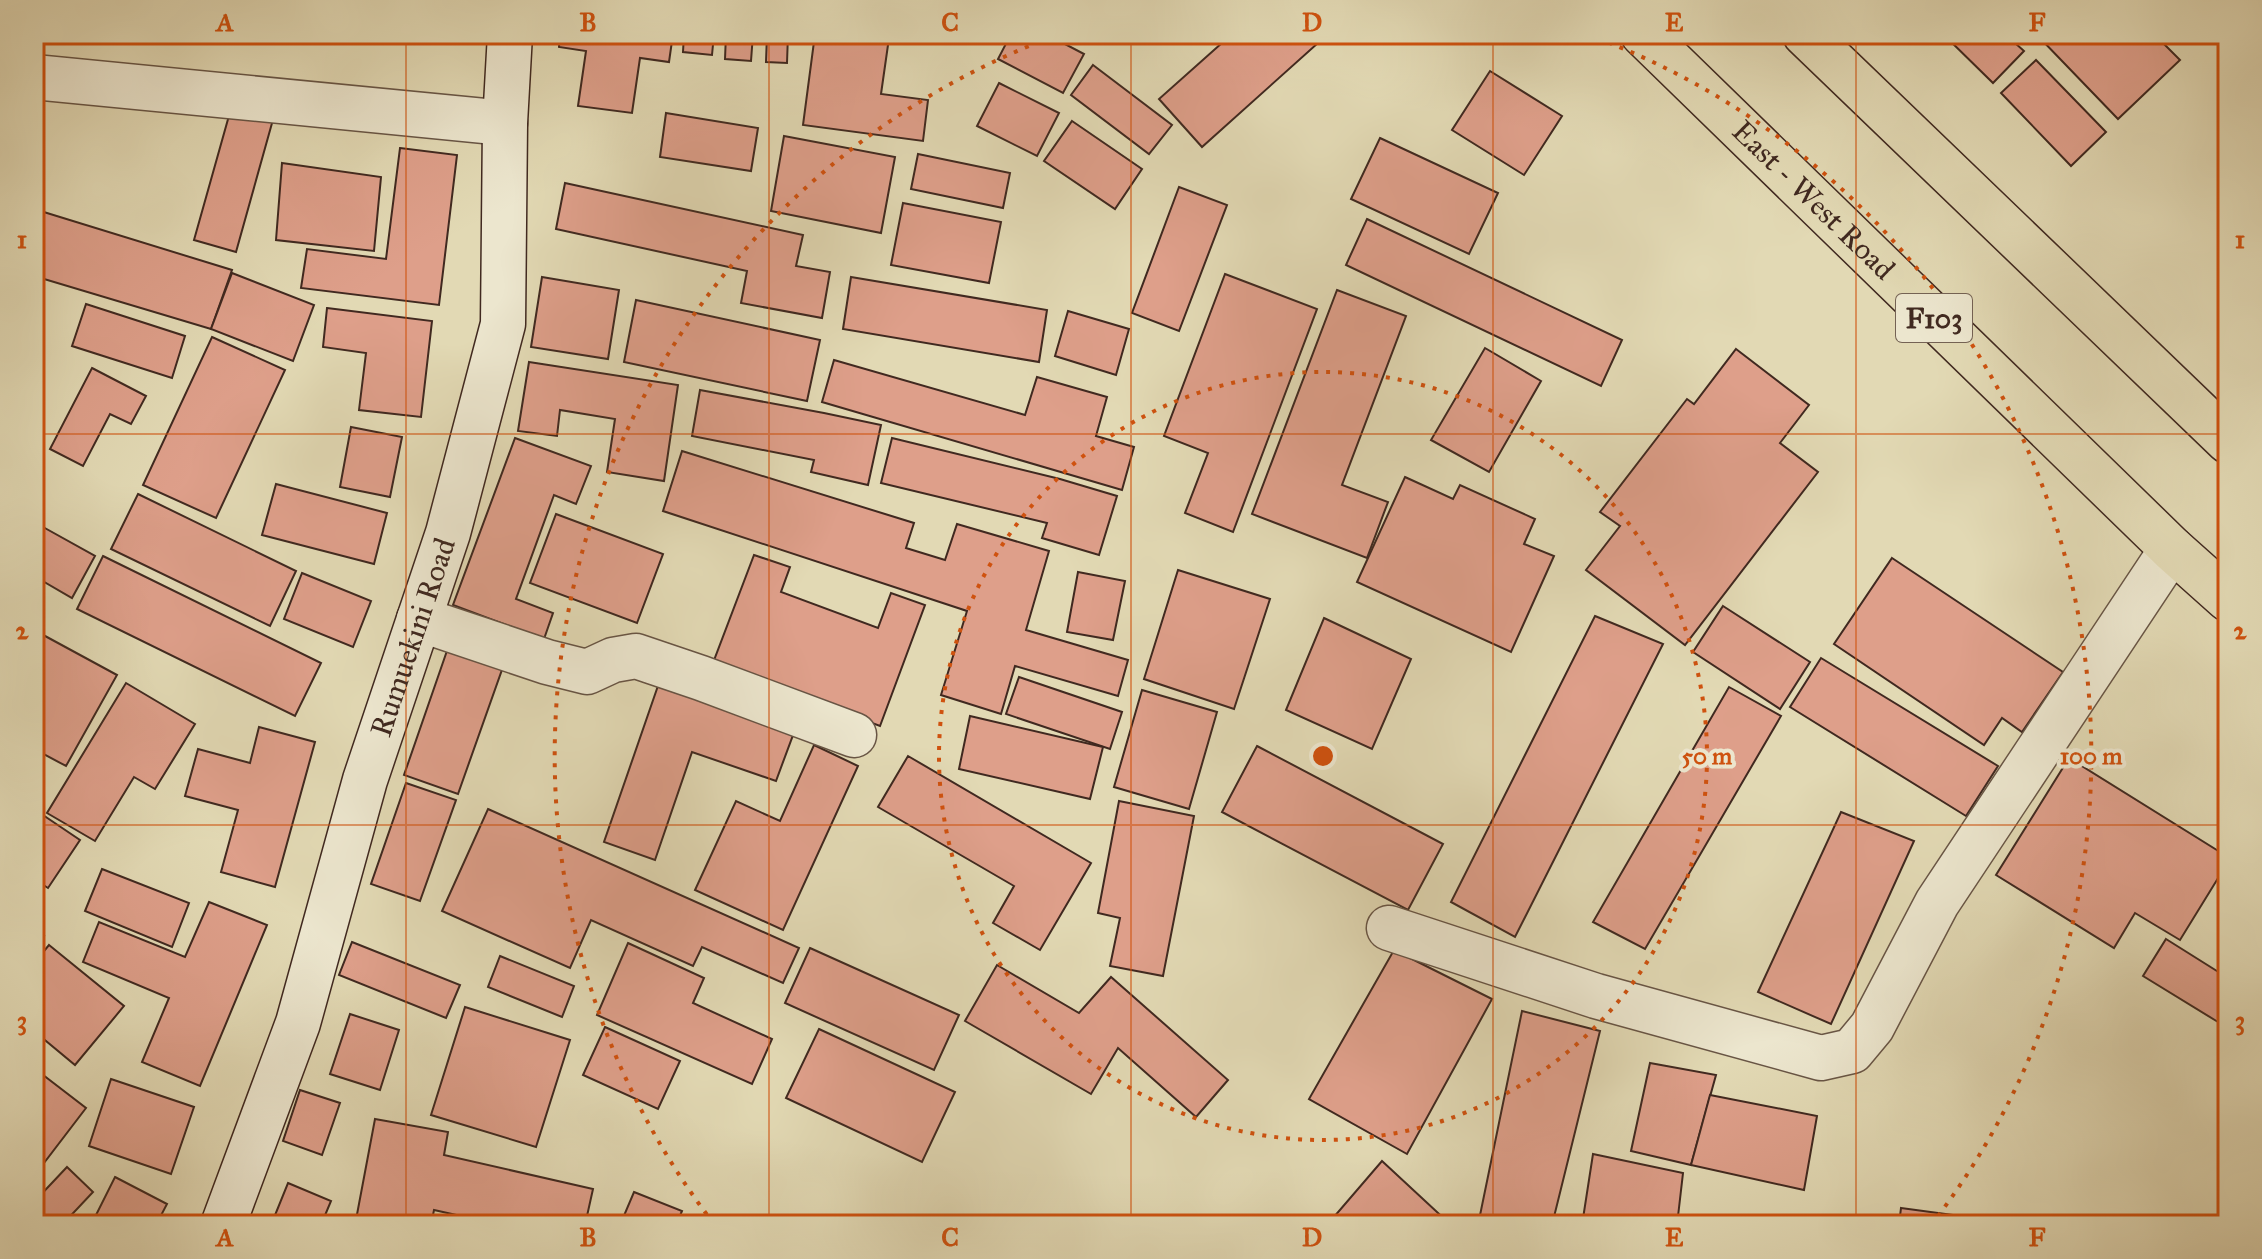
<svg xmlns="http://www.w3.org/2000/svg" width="2262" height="1259" font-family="'IM FELL Great Primer',serif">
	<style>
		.building { fill: #de9f8a; stroke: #402920; stroke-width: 2 }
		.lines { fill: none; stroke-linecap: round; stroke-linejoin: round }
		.street-casing { stroke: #685545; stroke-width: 47 }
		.secondary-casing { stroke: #402920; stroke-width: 47 }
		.primary-casing { stroke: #402920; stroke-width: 47 }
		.street { stroke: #ece6ce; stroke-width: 44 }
		.secondary { stroke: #ece6ce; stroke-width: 44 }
		.primary { stroke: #e2d9b4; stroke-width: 44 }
		.grid { fill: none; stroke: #cf520f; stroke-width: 2; stroke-opacity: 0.55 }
		.ring { fill: none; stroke: #cf520f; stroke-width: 4; stroke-dasharray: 4 8 }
		.labels { text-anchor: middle; stroke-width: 8; stroke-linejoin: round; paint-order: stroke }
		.shield { fill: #ece6ce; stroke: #746254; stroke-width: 2 }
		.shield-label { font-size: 28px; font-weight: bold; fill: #402920 }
		.street-label { font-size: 30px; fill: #402920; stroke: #ece6ce }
		.centre { fill: #cf520f; stroke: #ece6ce; stroke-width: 4 }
		.ring-label { font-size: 24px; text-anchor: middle; font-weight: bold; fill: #cf520f; stroke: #ece6ce; stroke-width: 8; stroke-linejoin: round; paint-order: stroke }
		.neatline { fill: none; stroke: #cf520f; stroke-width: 3 }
		.grid-label { font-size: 26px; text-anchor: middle; font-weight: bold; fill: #cf520f }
	</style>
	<rect width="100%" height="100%" fill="#e2d9b4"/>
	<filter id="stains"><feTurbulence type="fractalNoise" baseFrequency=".0025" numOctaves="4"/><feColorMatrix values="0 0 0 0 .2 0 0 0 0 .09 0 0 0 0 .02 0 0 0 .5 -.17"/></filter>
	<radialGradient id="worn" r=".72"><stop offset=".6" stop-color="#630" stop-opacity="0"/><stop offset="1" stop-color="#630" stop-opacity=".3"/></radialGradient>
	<g class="building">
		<path d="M560,34h113l-4,28 -29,-4 -8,55 -54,-7 8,-55 -27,-4z"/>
		<path d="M684,34h30l-2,21 -29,-3z"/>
		<path d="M726,34h27l-2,27 -26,-2z"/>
		<path d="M767,34h21l-1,29 -21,-1z"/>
		<path d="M815,34h48l26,4 -8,56 47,6 -5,41 -120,-16z"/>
		<path d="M1011,34h35l38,20 -21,39 -65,-34z"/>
		<path d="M1232,34h96l-126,113 -43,-48z"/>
		<path d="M1943,34h62l19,17 -31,32z"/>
		<path d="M2036,34h118l26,26 -62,59z"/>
		<path d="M2036,60l70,72 -35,34 -70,-73z"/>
		<path d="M1093,65l79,60 -23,29 -78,-59z"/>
		<path d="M1490,71l72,45 -38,59 -72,-45z"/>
		<path d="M999,83l60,30 -22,43 -60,-30z"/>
		<path d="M232,105l42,11 -38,136 -42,-12z"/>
		<path d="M666,113l92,15 -7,43 -91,-14z"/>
		<path d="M1072,121l70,48 -27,40 -71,-48z"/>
		<path d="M784,136l111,21 -14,76 -110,-22z"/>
		<path d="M1380,138l118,55 -29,61 -118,-55z"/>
		<path d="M400,148l57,7 -18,150 -138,-17 6,-39 79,10z"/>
		<path d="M918,154l92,19 -7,35 -92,-19z"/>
		<path d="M282,163l99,14 -7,74 -98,-11z"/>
		<path d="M565,183l238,52 -7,31 34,6 -8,46 -81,-15 6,-32 -191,-42z"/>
		<path d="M1179,187l48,18 -48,126 -47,-18z"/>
		<path d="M903,203l98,19 -12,61 -98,-18z"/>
		<path d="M34,209l198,61 -21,59 -177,-53z"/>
		<path d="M1367,219l255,121 -21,46 -255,-121z"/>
		<path d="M232,273l82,32 -21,56 -82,-32z"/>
		<path d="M1225,274l92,35 -84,223 -48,-19 23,-60 -44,-17z"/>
		<path d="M542,277l77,13 -11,69 -77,-12z"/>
		<path d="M851,277l196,33 -8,52 -196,-33z"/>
		<path d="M1337,290l69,26 -64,169 46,17 -21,56 -115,-44z"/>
		<path d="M636,300l184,40 -13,61 -183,-39z"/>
		<path d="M86,304l99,32 -13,42 -100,-32z"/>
		<path d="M327,308l105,13 -11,96 -62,-7 7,-57 -43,-6z"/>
		<path d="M1068,311l61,18 -13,46 -61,-19z"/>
		<path d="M212,337l73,33 -69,148 -73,-33z"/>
		<path d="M1485,348l56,33 -52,91 -58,-32z"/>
		<path d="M1736,349l73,56 -29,38 38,29 -133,173 -99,-75 34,-44 -20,-14 87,-113 7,5z"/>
		<path d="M834,360l191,55 12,-38 70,20 -11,39 38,11 -12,43 -300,-88z"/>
		<path d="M529,362l149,23 -14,96 -57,-9 8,-53 -55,-9 -3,26 -39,-5z"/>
		<path d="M92,368l54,28 -15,28 -21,-10 -27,52 -33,-17z"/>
		<path d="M700,390l124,23 57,12 -13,60 -57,-13 3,-12 -122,-24z"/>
		<path d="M351,427l51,10 -12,60 -50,-10z"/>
		<path d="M515,438l76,28 -15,38 -22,-9 -38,104 37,14 -9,26 -91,-34z"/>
		<path d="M892,438l168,41 57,17 -18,59 -57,-17 5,-15 -166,-40z"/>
		<path d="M682,451l232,72 -8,25 39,12 12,-36 92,27 -23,79 102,30 -10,36 -103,-30 -14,48 -60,-19 26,-84 -304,-100z"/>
		<path d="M1405,477l48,22 7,-14 75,34 -11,25 30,12 -43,96 -154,-70z"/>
		<path d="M276,484l111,29 -13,51 -112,-29z"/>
		<path d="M138,494l158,77 -26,55 -159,-77z"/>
		<path d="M556,514l107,40 -26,69 -107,-40z"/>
		<path d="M34,522l61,34 -23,42 -38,-22z"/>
		<path d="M754,555l36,12 -9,25 97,36 13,-35 34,12 -45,121 -167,-63z"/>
		<path d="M103,556l218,107 -26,53 -218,-107z"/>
		<path d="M1892,558l171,114 -41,60 -20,-14 -18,27 -150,-101z"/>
		<path d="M1178,570l92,29 -36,110 -90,-30z"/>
		<path d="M1078,572l47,9 -12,59 -46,-8z"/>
		<path d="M302,573l69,28 -18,46 -69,-28z"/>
		<path d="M1723,606l87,56 -30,47 -87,-57z"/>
		<path d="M1595,616l68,28 -148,293 -64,-35z"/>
		<path d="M1324,618l87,41 -39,90 -86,-39z"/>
		<path d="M34,630l83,45 -51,91 -32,-17z"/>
		<path d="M449,645l55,19 -46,130 -54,-19z"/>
		<path d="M1821,658l177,108 -32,50 -176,-109z"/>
		<path d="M1019,677l103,35 -12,37 -104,-35z"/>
		<path d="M660,680l136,47 -20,54 -84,-29 -37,108 -51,-18z"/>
		<path d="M126,683l69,41 -40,65 -21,-12 -39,64 -48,-28z"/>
		<path d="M1729,687l52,29 -136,233 -52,-27z"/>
		<path d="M1142,690l75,22 -28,97 -75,-22z"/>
		<path d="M970,716l133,31 -13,52 -131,-30z"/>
		<path d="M259,727l56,15 -40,145 -54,-15 17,-62 -53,-14 13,-47 52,14z"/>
		<path d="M814,745l44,21 -75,164 -88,-40 41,-89 44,20z"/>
		<path d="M1257,746l186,98 -35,66 -186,-98z"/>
		<path d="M908,756l183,107 -51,87 -47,-27 21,-37 -136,-79z"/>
		<path d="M2069,758l159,99v5l-48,78 -45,-27 -21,35 -118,-73z"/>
		<path d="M406,783l50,17 -36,101 -49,-17z"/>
		<path d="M1119,801l75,15 -31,160 -53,-10 10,-48 -22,-5z"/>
		<path d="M34,809l46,31 -32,48 -14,-9z"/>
		<path d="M488,809l311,139 -16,35 -81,-36 -9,19 -102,-46 -21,48 -128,-57z"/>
		<path d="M1841,812l73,29 -83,183 -73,-32z"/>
		<path d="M102,869l87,34 -17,44 -87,-36z"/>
		<path d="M209,902l58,23 -67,161 -58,-24 27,-64 -86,-36 16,-40 86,35z"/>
		<path d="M34,928l10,8 -10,12z"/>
		<path d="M2166,939l62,39v28l-10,16 -75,-46z"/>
		<path d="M352,942l108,43 -14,33 -107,-43z"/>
		<path d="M628,943l76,35 -11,25 79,36 -20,45 -155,-69z"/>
		<path d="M49,945l75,61 -49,59 -41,-34v-68z"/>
		<path d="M810,948l149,67 -25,55 -149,-67z"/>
		<path d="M1394,950l98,49 -85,155 -98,-55z"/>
		<path d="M500,956l74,30 -12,31 -74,-30z"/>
		<path d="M997,965l82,48 32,-36 117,103 -32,37 -78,-69 -27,46 -126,-73z"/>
		<path d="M465,1007l105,33 -34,107 -105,-32z"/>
		<path d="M1522,1011l78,20 -48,194h-74z"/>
		<path d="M350,1014l49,16 -19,60 -50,-16z"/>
		<path d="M605,1027l75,34 -22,48 -75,-34z"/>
		<path d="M819,1029l136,63 -33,70 -136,-64z"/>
		<path d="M1650,1063l66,12 -25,90 -60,-14z"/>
		<path d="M34,1068l52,40 -52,68z"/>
		<path d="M111,1079l83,28 -23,67 -82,-28z"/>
		<path d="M300,1090l40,13 -18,52 -39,-14z"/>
		<path d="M1710,1095l107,21 -13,74 -113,-25z"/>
		<path d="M375,1119l73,13 -4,23 149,34 -8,36h-84l-67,-15 -3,15h-76z"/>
		<path d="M1593,1154l90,19 -6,52h-95z"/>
		<path d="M1382,1161l69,64h-124z"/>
		<path d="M67,1167l26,25 -31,33h-28v-23z"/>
		<path d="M115,1177l52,27 -11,21h-65z"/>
		<path d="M288,1183l43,18 -10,24h-50z"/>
		<path d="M634,1192l48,19 -6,14h-56z"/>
		<path d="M1901,1208l126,17h-128z"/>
	</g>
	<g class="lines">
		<g class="street-casing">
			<g id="street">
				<path d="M34,77l471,46"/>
				<path d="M419,619l128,43 40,10 26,-12 23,-4 65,22 153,57"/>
				<path d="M1389,928l207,68 225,62 31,-7 20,-24 65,-124 235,-354"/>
			</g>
		</g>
		<g class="secondary-casing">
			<g id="secondary">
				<path id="s1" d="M223,1225l75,-202 67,-243 83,-247 55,-209 2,-201 5,-89"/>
			</g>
		</g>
		<g class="primary-casing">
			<g id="primary">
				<path id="s2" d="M1643,34l529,515 56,50"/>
				<path d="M1805,34l423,407"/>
			</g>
		</g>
		<use href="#street" class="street"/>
		<use href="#secondary" class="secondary"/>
		<use href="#primary" class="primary"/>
	</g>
	<path class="grid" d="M406,34v1191M769,34v1191M1131,34v1191M1493,34v1191M1856,34v1191M34,434h2194M34,825h2194"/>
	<g class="ring">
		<circle cx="1323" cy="756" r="384"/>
		<path d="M714 1224A768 768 0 0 1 1060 34M1586 34A768 768 0 0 1 1932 1224"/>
	</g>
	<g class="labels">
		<rect class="shield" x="1896" y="294" width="76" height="48" rx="6"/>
		<g class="shield-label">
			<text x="1934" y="328">F103</text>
		</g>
		<g class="street-label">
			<text dy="10" stroke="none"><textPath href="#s2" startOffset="238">East - West Road</textPath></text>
			<text dy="10" stroke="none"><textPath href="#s1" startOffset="618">Rumuekini Road</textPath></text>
		</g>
	</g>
	<circle cx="1323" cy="756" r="12" class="centre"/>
	<g class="ring-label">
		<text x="1707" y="764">50 m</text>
		<text x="2091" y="764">100 m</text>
	</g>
	<rect width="2262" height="1259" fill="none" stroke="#e2d9b4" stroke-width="88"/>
	<rect x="44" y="44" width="2174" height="1171" class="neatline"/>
	<g class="grid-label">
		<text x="225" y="31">A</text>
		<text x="588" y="31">B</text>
		<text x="950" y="31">C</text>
		<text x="1312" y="31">D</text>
		<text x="1674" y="31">E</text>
		<text x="2037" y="31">F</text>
		<text x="22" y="248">1</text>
		<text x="2240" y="248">1</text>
		<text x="22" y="639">2</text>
		<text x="2240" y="639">2</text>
		<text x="22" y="1029">3</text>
		<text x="2240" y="1029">3</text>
		<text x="225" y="1246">A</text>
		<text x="588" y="1246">B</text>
		<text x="950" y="1246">C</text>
		<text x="1312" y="1246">D</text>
		<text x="1674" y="1246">E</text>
		<text x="2037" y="1246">F</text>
	</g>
	<rect width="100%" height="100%" filter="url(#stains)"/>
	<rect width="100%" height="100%" fill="url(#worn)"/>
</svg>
